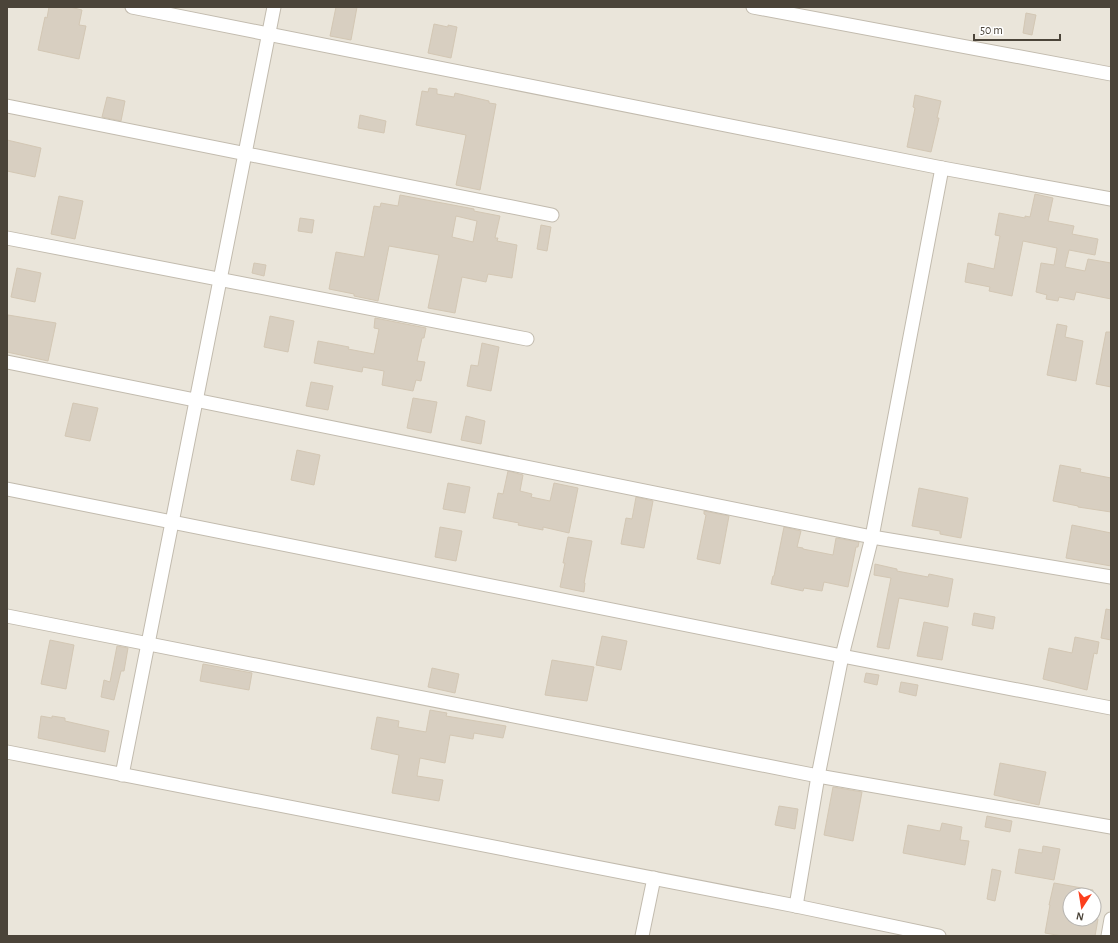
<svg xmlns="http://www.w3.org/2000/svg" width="1118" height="943" font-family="'Alegreya Sans',sans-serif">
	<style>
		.residential { fill: #eae5da; fill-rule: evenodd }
		.building { fill: #d8cfc1; stroke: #d3c7b4; fill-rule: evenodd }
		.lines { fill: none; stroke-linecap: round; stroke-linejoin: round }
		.minor-casing { stroke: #c2bbae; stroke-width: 15 }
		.minor { stroke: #fff; stroke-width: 13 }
	</style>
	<rect width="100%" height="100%" fill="#f6f3ec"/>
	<path class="residential" d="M7,7h1104v929h-1104zM1070,895h24v24h-24z"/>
	<g class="building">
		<path d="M49,7h21l12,3 -3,15 7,1 -7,33 -41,-9 7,-33 2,1z"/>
		<path d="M336,7h21l-6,33 -21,-4z"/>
		<path d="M1026,13l10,2 -4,20 -9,-2z"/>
		<path d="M434,24l14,3v-2l9,2 -6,31 -23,-5z"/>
		<path d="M429,88l8,1v5l17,3 1,-4 34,8v2l7,1 -16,86 -24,-5 10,-50 -50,-10 6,-34 6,1z"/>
		<path d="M915,95l26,6 -4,17h2l-8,34 -24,-5 8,-39 -2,-1z"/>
		<path d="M107,97l18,4 -4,20 -19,-4z"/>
		<path d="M360,115l26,6 -2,12 -26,-5z"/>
		<path d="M7,140l34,8 -6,29 -28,-6z"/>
		<path d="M1035,194l18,4 -5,23 26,5 -2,8 26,5 -3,16 -26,-5 -4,17 20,4 3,-12 23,4v36l-35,-7 -2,8 -15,-3 -1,4 -12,-2 1,-4 -11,-3 5,-29 13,2 3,-17 -34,-7 -11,55 -23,-5 1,-4 -25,-5 3,-19 26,6 6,-33 -5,-1 4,-22 26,5v-2l5,1z"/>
		<path d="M400,195l74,14v2l26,5 -5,22h3l-1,3 20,4 -5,33 -24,-4 -2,8 -24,-5 -7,36 -27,-5 11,-53 -50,-9 -11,55 -24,-5v-2l-25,-5 7,-37 28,5 10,-51 6,1 1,-4 17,3zM456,216l21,5 -4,21 -21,-5z"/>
		<path d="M59,196l24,5 -8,38 -24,-5z"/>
		<path d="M300,218l14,2 -2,13 -14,-2z"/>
		<path d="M541,225l10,2 -4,24 -10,-2z"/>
		<path d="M254,263l12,2 -2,11 -12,-3z"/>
		<path d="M17,268l24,5 -6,29 -24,-5z"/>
		<path d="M8,315l48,8 -8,38 -41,-9v-31z"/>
		<path d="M270,316l24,5 -6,31 -24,-5z"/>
		<path d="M375,318l51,10 -2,10h-2l-5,23 8,1 -4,19 -5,-1 -3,11 -31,-6 2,-14 -21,-4 -1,5 -48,-9 4,-22 31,6 -1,2 26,5 5,-25 -5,-1z"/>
		<path d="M1057,324l10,2 -2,11 18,4 -7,40 -29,-6z"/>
		<path d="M1106,332h5v55l-15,-3z"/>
		<path d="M482,343l17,4 -8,44 -24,-5 4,-21 7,1z"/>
		<path d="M311,382l22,4 -5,24 -22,-4z"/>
		<path d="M413,398l24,4 -6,31 -24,-5z"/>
		<path d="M73,403l25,5 -8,33 -25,-5z"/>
		<path d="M466,416l19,5 -4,23 -20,-4z"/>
		<path d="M297,450l23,5 -6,30 -23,-5z"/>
		<path d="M1060,465l21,4 -1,3 31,6v34l-33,-5v-1l-25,-5z"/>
		<path d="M508,471l15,4 -3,16 12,3 -1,3 19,4 4,-18 24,5 -9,45 -26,-6v3l-25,-5 1,-2 -26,-5 5,-25 5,1z"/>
		<path d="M448,483l22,4 -5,26 -22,-4z"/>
		<path d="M919,488l49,10 -7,40 -21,-4v-3l-28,-5z"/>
		<path d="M636,497l17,4 -9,47 -23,-4 5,-26 6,1z"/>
		<path d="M704,511l25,5 -9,48 -23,-5 9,-44 -2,-1z"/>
		<path d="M1072,525l39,8v33l-45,-8z"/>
		<path d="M440,527l22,4 -6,30 -21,-4z"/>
		<path d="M784,527l17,4 -4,16 6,1v1l30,6 3,-17 23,4 -1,5h-2l-8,40 -24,-5 -2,9 -18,-3 -1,3 -32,-7 2,-8h1z"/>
		<path d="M568,537l24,4 -8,42h1l-1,9 -24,-5 5,-24h-2z"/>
		<path d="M875,564l22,5v2l31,6 1,-3 24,5 -5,28 -49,-9 -10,51 -12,-2 14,-69 -17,-3z"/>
		<path d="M1106,609l5,1v30l-10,-2z"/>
		<path d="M974,613l21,4 -2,12 -21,-4z"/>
		<path d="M924,622l24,5 -6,33 -25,-4z"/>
		<path d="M602,636l25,5 -6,29 -25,-5z"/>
		<path d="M1075,637l24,5 -2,12 -3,-1 -7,37 -44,-11 6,-31 23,5z"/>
		<path d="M50,640l24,5 -8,44 -25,-5z"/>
		<path d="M117,646l11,2 -4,23h-3l-7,29 -13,-3 3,-17 6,2z"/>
		<path d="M552,660l42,7 -7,34 -42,-6z"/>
		<path d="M203,664l49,9 -3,17 -49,-9z"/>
		<path d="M432,668l27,6 -4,19 -27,-6z"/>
		<path d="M866,673l13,2 -2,10 -13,-3z"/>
		<path d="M901,682l17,3 -2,11 -17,-4z"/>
		<path d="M430,710l17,3 -1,3 60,10 -3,12 -29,-5 -1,6 -23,-4 -5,28 -25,-5 -3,18 26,4 -4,21 -47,-8 7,-38 -28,-6 6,-32 22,4 -1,6 28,5z"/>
		<path d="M41,716l11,2v-2l13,2v3l44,10 -4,21 -67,-14z"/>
		<path d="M1000,763l46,9 -7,33 -45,-10z"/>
		<path d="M833,787l29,5 -9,49 -29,-6z"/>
		<path d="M779,806l19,3 -3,20 -20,-4z"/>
		<path d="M987,816l25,5 -2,11 -25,-5z"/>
		<path d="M942,823l20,4 -2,13 9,1 -4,24 -62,-12 5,-28 32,6z"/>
		<path d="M1043,846l17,3 -6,31 -39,-7 4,-24 23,4z"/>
		<path d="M992,869l9,2 -6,30 -8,-2z"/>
		<path d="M1054,883l39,7v5h-23v24h28l-3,17h-33l-17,-3 5,-28h-1z"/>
	</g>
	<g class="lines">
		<g class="minor-casing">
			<g id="minor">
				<path d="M132,7l810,161 169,31"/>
				<path d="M753,7l358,67"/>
				<path d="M7,106l545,109"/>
				<path d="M7,238l520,101"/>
				<path d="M7,362l865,175 239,40"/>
				<path d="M7,489l835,167 269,52"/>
				<path d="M7,616l811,160 293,51"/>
				<path d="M7,752l789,154 143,30"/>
				<path d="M122,775l152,-768"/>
				<path d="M796,906l22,-130 24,-120 30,-119 70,-369"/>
				<path d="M642,936l12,-58"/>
				<path d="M1108,936l3,-17"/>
			</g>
		</g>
		<use href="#minor" class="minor"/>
	</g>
	<rect width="1118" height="943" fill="none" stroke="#4b4439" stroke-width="16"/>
	<g transform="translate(1082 907) rotate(192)"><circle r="19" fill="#ffffff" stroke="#b7b4b0"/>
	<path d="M0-3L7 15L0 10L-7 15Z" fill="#fc3f1d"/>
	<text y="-6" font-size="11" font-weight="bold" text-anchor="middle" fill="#4b4439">N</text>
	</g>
	<path d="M974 34v6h86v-6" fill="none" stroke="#4b4439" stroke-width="2"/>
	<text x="980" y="34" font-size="12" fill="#4b4439" stroke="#ffffff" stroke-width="3" paint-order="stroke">50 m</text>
</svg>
